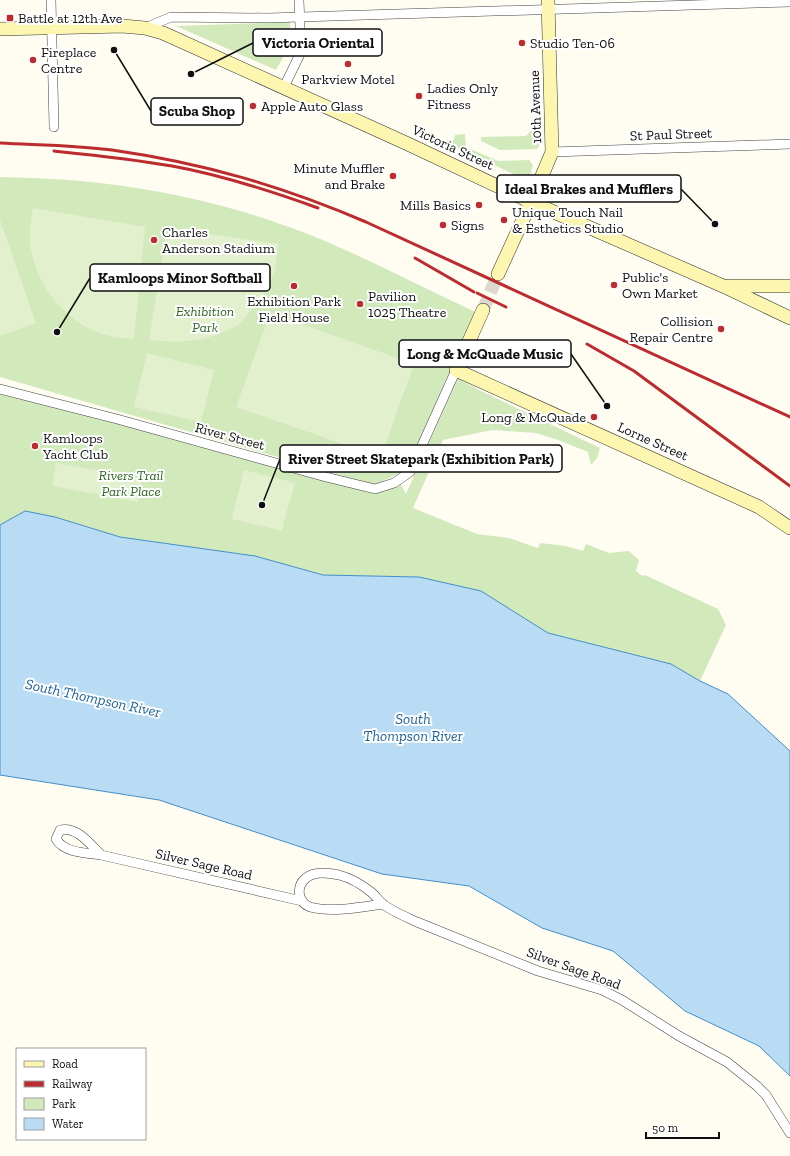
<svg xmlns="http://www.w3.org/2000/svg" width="790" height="1156" font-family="'Zilla Slab',serif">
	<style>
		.green { fill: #d2e9bc }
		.pitch { fill: #e3f0ce }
		.water { fill: #b9dcf4; stroke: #428fc9 }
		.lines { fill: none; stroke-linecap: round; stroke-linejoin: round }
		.secondary-tunnel { stroke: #dbd8d0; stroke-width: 13; stroke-dasharray: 13 6; stroke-linecap: butt }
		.street-casing { stroke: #424242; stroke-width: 10 }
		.secondary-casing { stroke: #313131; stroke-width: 14 }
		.street { stroke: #fff; stroke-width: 9 }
		.secondary { stroke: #fcf6b0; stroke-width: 13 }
		.rail { stroke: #bc2b2e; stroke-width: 3 }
		.poi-dot { fill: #bc2b2e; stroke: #fff; stroke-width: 1.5 }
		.labels { text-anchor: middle; stroke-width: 4; stroke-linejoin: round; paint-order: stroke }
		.poi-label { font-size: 14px; fill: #0f0f0f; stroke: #fff; text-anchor: start }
		.street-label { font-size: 14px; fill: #0f0f0f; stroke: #fff }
		.park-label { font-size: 14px; font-style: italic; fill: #2d6621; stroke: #fff }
		.water-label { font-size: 15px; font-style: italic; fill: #1c629e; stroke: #fff }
		.leader { fill: none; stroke: #0f0f0f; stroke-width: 1.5 }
		.callout-dot { fill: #0f0f0f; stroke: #fff; stroke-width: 1.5 }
		.callout { fill: #fff; stroke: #0f0f0f; stroke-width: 1.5 }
		.callout-label { font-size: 15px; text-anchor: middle; font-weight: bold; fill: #0f0f0f }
	</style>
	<rect width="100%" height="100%" fill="#fffcf2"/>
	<g class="green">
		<path d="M290,22l1,21 -15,27 -100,-44z"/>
		<path d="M531,131h9v13l-3,5 -37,1 -19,-9v-4l45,-1z"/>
		<path d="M465,134l1,13 32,14 31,-1 4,5 -3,11 -8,2 -79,-37 11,-1 1,-5z"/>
		<path d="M0,177c33,1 67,2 100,6 71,8 141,25 208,51 57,23 112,52 167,78l-68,158 -33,15 -374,-108z"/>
		<path d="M458,378l21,12 121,58 -3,10 -6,7 -3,-13 -30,-12 -22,-7 -44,-3 -49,10 -30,68 64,26 32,4 29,10 2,-5 26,3 17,5 3,-7 23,9 20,-2 10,9 -3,11 3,2v1l5,2 1,-1 73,34 8,16 -26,56 -29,-17 -123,-31 -67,-42 -62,-14 -96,-2 -68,-19 -135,-19 -65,-20 -30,-6 -25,14v-133l376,100 24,-9 6,11z"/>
	</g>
	<g class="pitch">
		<path d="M33,208l112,19 -11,112c-8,-1 -17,-1 -24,-3 -42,-9 -75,-51 -80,-92 -1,-12 1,-25 3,-36z"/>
		<path d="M0,220l36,103 -36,13z"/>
		<path d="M174,229l104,15 -3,26 -7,18 -12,17 -18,20 -21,10 -20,5 -20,2 -28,-2 17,-105z"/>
		<path d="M270,313l144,51 -33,93 -145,-50z"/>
		<path d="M147,353l67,17 -13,52 -67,-15z"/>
		<path d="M56,463l86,15 -4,24 -86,-16z"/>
		<path d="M244,470l51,13 -11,38 -2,10 -50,-12z"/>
	</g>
	<path class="water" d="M25,511l30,6 65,20 135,19 68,19 96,2 62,14 67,42 123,31 29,17 28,13 62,57v325l-31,-30 -74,-35 -72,-60 -71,-23 -73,-42 -87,-12 -223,-74 -159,-25v-250z"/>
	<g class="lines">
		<path class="secondary-tunnel" d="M483,310l15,-36"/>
		<g class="street-casing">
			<g id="street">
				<path d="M51,0l3,127"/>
				<path d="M145,28l26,-11 97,1 522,-16"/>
				<path d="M284,87l17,-35 -2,-52"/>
				<path d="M552,152l238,-8"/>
				<path d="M0,389l117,30 209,58 49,12 19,-6 16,-11 46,-102"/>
				<path d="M101,855c-11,-11 -24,-29 -41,-25l-4,9c8,14 31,14 45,16l201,46"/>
				<path d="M383,904c-21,3 -51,9 -73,3 -13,-5 -14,-21 -4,-29 8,-7 24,-5 33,-3 12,3 22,9 32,17 5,4 8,9 13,13 10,7 22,12 33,17l121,49 64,19 20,10 57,36 48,26 30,24 9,9 24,38"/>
			</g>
		</g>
		<g class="secondary-casing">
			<g id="secondary">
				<path d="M0,29l122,-3 23,2 18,5 245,111 123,58 192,84 67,32"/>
				<path d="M498,274l33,-72 21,-50 -4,-152"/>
				<path d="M727,286h63"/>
				<path d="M483,310l-27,60 303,137 31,21"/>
			</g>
		</g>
		<use href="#street" class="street"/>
		<use href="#secondary" class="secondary"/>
		<g class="rail">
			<path d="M0,143c37,2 75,2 112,7 91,13 170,36 254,72l424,195"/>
			<path d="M54,151c39,4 79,8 118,15 50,9 99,25 146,42"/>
			<path d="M415,258l59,34"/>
			<path d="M477,293l29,14"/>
			<path d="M587,344l47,27 156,115"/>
		</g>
	</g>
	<g class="poi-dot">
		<rect x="6" y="14" width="8" height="8" rx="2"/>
		<circle cx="522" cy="43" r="4"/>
		<circle cx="33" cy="60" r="4"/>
		<circle cx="348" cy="64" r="4"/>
		<circle cx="419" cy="96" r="4"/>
		<circle cx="253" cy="106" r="4"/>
		<circle cx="393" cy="176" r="4"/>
		<circle cx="479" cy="205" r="4"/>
		<circle cx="504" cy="220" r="4"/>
		<circle cx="443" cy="225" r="4"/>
		<circle cx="154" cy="240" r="4"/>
		<circle cx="614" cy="285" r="4"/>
		<circle cx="294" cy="286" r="4"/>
		<circle cx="360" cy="304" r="4"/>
		<circle cx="721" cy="329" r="4"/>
		<circle cx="594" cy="417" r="4"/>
		<circle cx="35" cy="446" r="4"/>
	</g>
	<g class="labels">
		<g class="poi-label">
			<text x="18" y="23">Battle at 12th Ave</text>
			<text x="530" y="48">Studio Ten-06</text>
			<text x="41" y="57">Fireplace<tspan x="41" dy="16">Centre</tspan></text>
			<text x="348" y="84" text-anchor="middle">Parkview Motel</text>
			<text x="427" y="93">Ladies Only<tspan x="427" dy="16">Fitness</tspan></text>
			<text x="261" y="111">Apple Auto Glass</text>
			<text x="385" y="173" text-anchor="end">Minute Muffler<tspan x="385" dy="16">and Brake</tspan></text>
			<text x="471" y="210" text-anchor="end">Mills Basics</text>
			<text x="512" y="217">Unique Touch Nail<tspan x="512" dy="16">&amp; Esthetics Studio</tspan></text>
			<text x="451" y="230">Signs</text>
			<text x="162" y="237">Charles<tspan x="162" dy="16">Anderson Stadium</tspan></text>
			<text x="622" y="282">Public's<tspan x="622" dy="16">Own Market</tspan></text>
			<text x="368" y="301">Pavilion<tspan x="368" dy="16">1025 Theatre</tspan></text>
			<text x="294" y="306" text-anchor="middle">Exhibition Park<tspan x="294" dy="16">Field House</tspan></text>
			<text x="713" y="326" text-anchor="end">Collision<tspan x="713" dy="16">Repair Centre</tspan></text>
			<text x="586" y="422" text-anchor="end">Long &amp; McQuade</text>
			<text x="43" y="443">Kamloops<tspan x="43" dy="16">Yacht Club</tspan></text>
		</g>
		<g class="street-label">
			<text transform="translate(535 107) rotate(-92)" y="5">10th Avenue</text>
			<text transform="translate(671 134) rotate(-2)" y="5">St Paul Street</text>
			<text transform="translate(453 147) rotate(25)" y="5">Victoria Street</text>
			<text transform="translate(230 436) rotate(15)" y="5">River Street</text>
			<text transform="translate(653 441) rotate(24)" y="5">Lorne Street</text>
			<text transform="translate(204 864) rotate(13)" y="5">Silver Sage Road</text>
			<text transform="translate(574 968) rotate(20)" y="5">Silver Sage Road</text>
		</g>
		<g class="park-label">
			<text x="205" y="316">Exhibition<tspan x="205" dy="16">Park</tspan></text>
			<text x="131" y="480">Rivers Trail<tspan x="131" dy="16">Park Place</tspan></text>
		</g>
		<g class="water-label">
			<text transform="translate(93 698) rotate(12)" y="5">South Thompson River</text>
			<text x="413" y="724">South<tspan x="413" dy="17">Thompson River</tspan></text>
		</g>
	</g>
	<path class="leader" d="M191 74L253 43M114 50L151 111M715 224L681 189M57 332L90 278M607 406L571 354M262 505L280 459"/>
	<g class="callout-dot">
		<circle cx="191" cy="74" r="4"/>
		<circle cx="114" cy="50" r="4"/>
		<circle cx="715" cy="224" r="4"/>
		<circle cx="57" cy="332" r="4"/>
		<circle cx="607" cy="406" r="4"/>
		<circle cx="262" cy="505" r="4"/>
	</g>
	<g class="callout">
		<rect x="253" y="29" width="129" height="27" rx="4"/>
		<rect x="151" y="98" width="92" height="27" rx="4"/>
		<rect x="497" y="175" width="184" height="27" rx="4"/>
		<rect x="90" y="264" width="180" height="27" rx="4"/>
		<rect x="399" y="340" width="172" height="27" rx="4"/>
		<rect x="280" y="445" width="282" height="27" rx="4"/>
	</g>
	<g class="callout-label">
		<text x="318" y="48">Victoria Oriental</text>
		<text x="197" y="116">Scuba Shop</text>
		<text x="589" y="194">Ideal Brakes and Mufflers</text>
		<text x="180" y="283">Kamloops Minor Softball</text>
		<text x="485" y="359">Long &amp; McQuade Music</text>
		<text x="421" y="464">River Street Skatepark (Exhibition Park)</text>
	</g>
	<rect x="16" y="1048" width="130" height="92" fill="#ffffff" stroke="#9f9f9f"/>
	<rect x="24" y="1061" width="20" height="6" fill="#fcf6b0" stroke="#9f9f9f"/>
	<text x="52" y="1068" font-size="12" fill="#0f0f0f">Road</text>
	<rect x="24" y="1081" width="20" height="6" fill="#bc2b2e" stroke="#9f9f9f"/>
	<text x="52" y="1088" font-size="12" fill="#0f0f0f">Railway</text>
	<rect x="24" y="1098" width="20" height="12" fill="#d2e9bc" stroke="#9f9f9f"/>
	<text x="52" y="1108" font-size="12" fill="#0f0f0f">Park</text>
	<rect x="24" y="1118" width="20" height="12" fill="#b9dcf4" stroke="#9f9f9f"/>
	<text x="52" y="1128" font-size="12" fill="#0f0f0f">Water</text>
	<path d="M646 1132v6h73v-6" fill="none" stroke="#0f0f0f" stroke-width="2"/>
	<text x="652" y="1132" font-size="12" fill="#0f0f0f" stroke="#ffffff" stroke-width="3" paint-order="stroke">50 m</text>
</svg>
